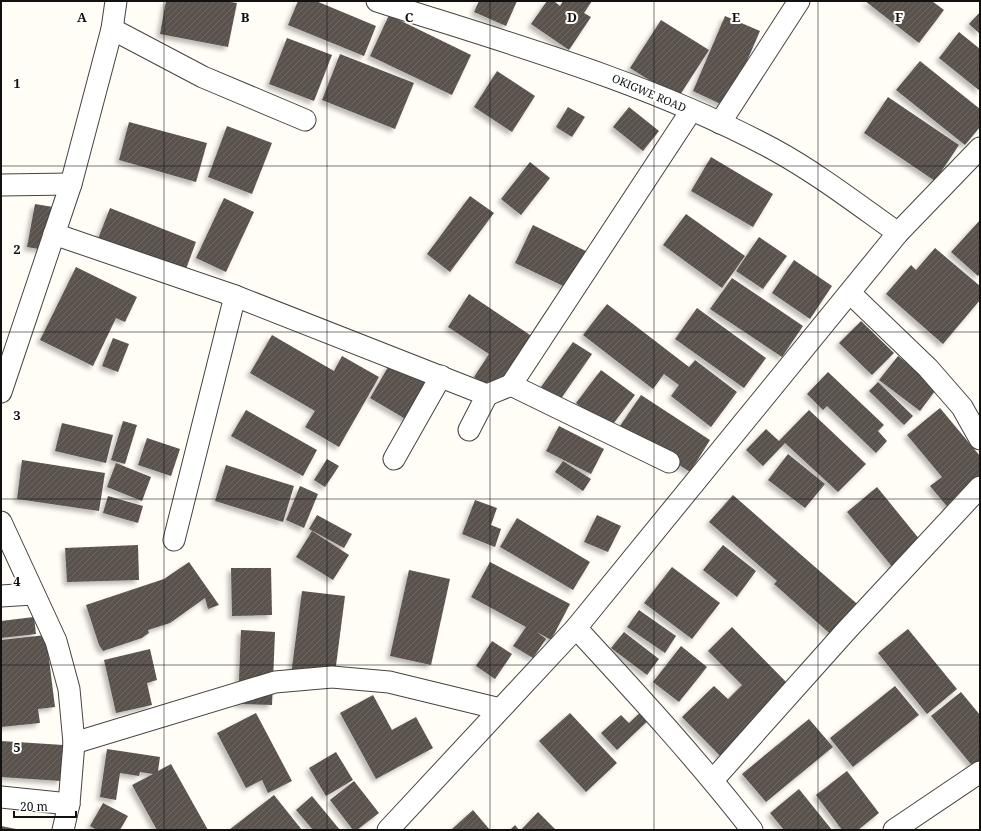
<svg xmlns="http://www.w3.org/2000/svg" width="981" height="831" font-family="'Noto Serif',serif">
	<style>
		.building { fill: url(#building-hatch); filter: url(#shadow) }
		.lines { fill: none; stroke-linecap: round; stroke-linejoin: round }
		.minor-casing { stroke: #444; stroke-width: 23 }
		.minor { stroke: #fff; stroke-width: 21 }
		.grid { fill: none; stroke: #111; stroke-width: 1; stroke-opacity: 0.55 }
		.labels { text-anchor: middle; stroke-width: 4; stroke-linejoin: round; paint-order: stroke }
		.street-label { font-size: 11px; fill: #111; stroke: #fff }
		.grid-label { font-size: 13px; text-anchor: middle; font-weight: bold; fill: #111; stroke: #fff; stroke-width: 4; stroke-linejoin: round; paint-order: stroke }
	</style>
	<defs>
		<pattern id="building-hatch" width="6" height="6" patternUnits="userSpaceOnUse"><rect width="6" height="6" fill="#5a524d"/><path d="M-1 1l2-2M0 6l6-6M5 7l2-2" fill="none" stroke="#6d6662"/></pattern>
		<filter id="shadow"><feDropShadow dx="-3.5" dy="3.5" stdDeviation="2" flood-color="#0004"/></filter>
	</defs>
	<rect width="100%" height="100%" fill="#fffdf5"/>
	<g class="building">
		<path d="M166,1h58l13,2 -9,44 -68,-13z"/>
		<path d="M298,1h18l60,25 -12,30 -76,-31z"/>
		<path d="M479,1h38l-11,25 -32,-14z"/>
		<path d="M547,1h7l6,5 3,-5h29l-8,12 7,4 -22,33 -38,-26z"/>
		<path d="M865,1h67l12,9 -25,33z"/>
		<path d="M980,12v22l-11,-10z"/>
		<path d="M389,15l82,40 -19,40 -82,-39z"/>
		<path d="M725,16l35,15 -33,76 -34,-16z"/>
		<path d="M661,20l48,30 -31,48 -48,-30z"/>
		<path d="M959,32l21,17v42l-41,-33z"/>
		<path d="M287,38l45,17 -18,46 -45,-17z"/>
		<path d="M340,54l74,29 -19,46 -73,-29z"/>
		<path d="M920,61l60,48v18l-15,18 -69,-55z"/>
		<path d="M497,71l38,25 -23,36 -38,-25z"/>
		<path d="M888,97l71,48 -24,36 -71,-48z"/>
		<path d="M568,107l17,10 -13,20 -16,-10z"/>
		<path d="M629,107l30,24 -16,20 -30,-24z"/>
		<path d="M129,122l78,21 -11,39 -77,-22z"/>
		<path d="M227,126l45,17 -20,51 -44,-17z"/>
		<path d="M711,157l62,37 -20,33 -62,-36z"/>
		<path d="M530,162l20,16 -29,37 -20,-16z"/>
		<path d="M470,196l24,17 -44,59 -23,-18z"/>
		<path d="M224,198l30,14 -28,60 -30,-14z"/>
		<path d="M35,204l24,4 -8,43 -24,-4z"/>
		<path d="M110,208l86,34 -13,35 -87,-33z"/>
		<path d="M686,214l59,42 -23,32 -59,-43z"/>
		<path d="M980,220v54l-2,2 -27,-24z"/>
		<path d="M533,225l67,33 -18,37 -67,-32z"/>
		<path d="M759,237l28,19 -24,33 -27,-18z"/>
		<path d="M935,248l45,38v14l-37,44 -57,-50 25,-29 5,5z"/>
		<path d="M794,260l38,26 -22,33 -38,-26z"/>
		<path d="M76,267l61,30 -12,25 -9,-4 -23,48 -53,-26z"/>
		<path d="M732,278l71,48 -21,31 -72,-48z"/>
		<path d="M469,294l70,47 -36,55 -29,-19 15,-23 -41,-27z"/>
		<path d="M607,304l82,63 6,-7 42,32 -26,35 -40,-31 8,-11 -15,-11 -11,15 -70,-54z"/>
		<path d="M697,308l69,50 -22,30 -69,-49z"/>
		<path d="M861,321l33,32 -22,22 -33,-32z"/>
		<path d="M272,335l62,36 8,-15 37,21 -40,70 -34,-20 10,-16 -65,-38z"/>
		<path d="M113,338l16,6 -11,28 -16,-6z"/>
		<path d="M573,342l19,12 -32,46 -19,-13z"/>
		<path d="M898,356l40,31 -18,24 -41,-31z"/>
		<path d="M391,362l44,25 -21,37 -44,-26z"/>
		<path d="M601,370l34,25 -25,33 -34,-25z"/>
		<path d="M828,372l56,53 -6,6 9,10 -11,12 -49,-47 -4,4 -16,-16z"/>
		<path d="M878,382l35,34 -9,9 -35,-34z"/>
		<path d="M641,395l69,45 -20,32 -70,-46z"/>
		<path d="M940,408l40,48v30l-30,24 -20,-24 12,-9 -35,-42z"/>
		<path d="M246,410l71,40 -14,26 -72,-40z"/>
		<path d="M809,410l57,54 -28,28 -53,-49 -22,23 -17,-16 20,-21 13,12z"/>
		<path d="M123,421l14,4 -12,39 -14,-4z"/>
		<path d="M62,423l51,12 -7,28 -51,-12z"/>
		<path d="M559,426l45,23 -13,25 -45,-23z"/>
		<path d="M147,438l33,11 -9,27 -33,-11z"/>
		<path d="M788,454l37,30 -20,24 -37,-28z"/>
		<path d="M327,459l12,7 -14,21 -11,-7z"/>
		<path d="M22,460l83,13 -6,38 -82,-12z"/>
		<path d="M563,461l28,18 -8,12 -28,-19z"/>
		<path d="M116,463l35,14 -9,24 -35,-14z"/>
		<path d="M226,465l68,21 -11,36 -68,-21z"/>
		<path d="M300,486l18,8 -14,34 -18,-8z"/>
		<path d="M877,487l52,64 -30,24 -52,-63z"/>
		<path d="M733,495l130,114 -27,30 -62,-55 3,-3 -68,-59z"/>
		<path d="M108,496l35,10 -5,17 -35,-10z"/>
		<path d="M475,500l22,8 -6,17 10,4 -6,18 -33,-13z"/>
		<path d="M317,515l35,19 -8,14 -35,-19z"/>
		<path d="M597,515l24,11 -13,26 -24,-10z"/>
		<path d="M517,518l73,44 -17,28 -73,-43z"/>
		<path d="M312,531l37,24 -16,25 -37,-23z"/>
		<path d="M138,545l1,35 -72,2 -2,-34z"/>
		<path d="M723,545l33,26 -19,26 -34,-27z"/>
		<path d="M189,562l30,43 -11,4 -3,-11 -35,25 -22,7 1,3 -7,5 -39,13 -4,-6 -13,-40 78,-26z"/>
		<path d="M490,562l80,42 -19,36 -14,-8 9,7 -13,19 -20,-12 13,-19 -55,-30z"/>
		<path d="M672,567l48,36 -28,36 -48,-36z"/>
		<path d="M231,568h40l1,47 -40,1z"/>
		<path d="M409,570l41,9 -19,86 -41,-9z"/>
		<path d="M302,591l43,5 -11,85 -43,-6z"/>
		<path d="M639,610l37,26 -11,17 -38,-26z"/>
		<path d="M34,617l2,17 -35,4v-17z"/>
		<path d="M732,627l63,64 -67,73 -46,-47 32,-31 14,13 14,-14 -34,-34z"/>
		<path d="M908,629l49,60 -30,25 -49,-61z"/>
		<path d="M241,630l34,2 -3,73 -34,-1z"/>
		<path d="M624,632l35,27 -12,16 -36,-27z"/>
		<path d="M46,635l9,72 -17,2 2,14 -39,4v-87z"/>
		<path d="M492,641l20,13 -17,25 -19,-13z"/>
		<path d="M681,646l26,21 -28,35 -26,-20z"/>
		<path d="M150,649l7,31 -10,3 5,22 -36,8 -12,-53z"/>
		<path d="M895,686l24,29 -66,52 -23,-29z"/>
		<path d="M961,692l19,23v60l-49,-59z"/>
		<path d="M373,695l19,35 24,-13 17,31 -57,31 -36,-66z"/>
		<path d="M644,709l8,8 -35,33 -16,-17 20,-18 8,8z"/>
		<path d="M256,713l36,68 -24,12 -6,-13 -16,8 -29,-55z"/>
		<path d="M570,713l47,50 -31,29 -47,-51z"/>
		<path d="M809,719l24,28 -67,55 -24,-28z"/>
		<path d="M1,741l62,4 -2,36 -60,-4z"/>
		<path d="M107,749l53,8 -2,14 13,-7 37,66h-51l-25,-45 21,-11 -13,-2 -1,4 -19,-3 -4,27 -16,-3z"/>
		<path d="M336,752l17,28 -27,16 -17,-28z"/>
		<path d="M847,771l32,42 -21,17h-16l-26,-35z"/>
		<path d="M354,781l25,32 -22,17h-4l-23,-30z"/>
		<path d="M799,789l33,41h-48l-14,-17z"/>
		<path d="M274,795l28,35h-73z"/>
		<path d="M312,796l28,34h-27l-17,-20z"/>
		<path d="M103,803l25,13 -8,14h-23l-7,-4z"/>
		<path d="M473,810l17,20h-39z"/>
		<path d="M538,812l18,18h-35z"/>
		<path d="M515,825l4,5h-9z"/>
		<path d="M1,826l15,3v1h-15z"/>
	</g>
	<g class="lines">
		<g class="minor-casing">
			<g id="minor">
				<path d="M377,1c134,43 271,81 396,148 44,24 84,55 125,84"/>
				<path d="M112,29l91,48 102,43"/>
				<path d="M720,123l79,-122"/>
				<path d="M1,185l70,-1"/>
				<path d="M54,234l181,62 252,99 24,-10 180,-274"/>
				<path d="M850,293l78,75 34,39 18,32"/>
				<path d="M511,385l158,77"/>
				<path d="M1,392l70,-208 41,-155 4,-28"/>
				<path d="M469,430l18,-35"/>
				<path d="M394,459l47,-83"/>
				<path d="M1,522l55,119 13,48 5,54 -5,61 -6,26"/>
				<path d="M174,540l61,-244"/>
				<path d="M1,596l32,-2"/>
				<path d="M576,628c60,65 121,131 176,202"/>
				<path d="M74,743l201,-61 57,-5 57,5 111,27"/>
				<path d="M713,780l133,-149 134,-144"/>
				<path d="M1,797l68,7"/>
				<path d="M388,830l188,-202 322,-395 82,-85"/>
				<path d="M894,830l86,-58"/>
			</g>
		</g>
		<use href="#minor" class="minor"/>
	</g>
	<path class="grid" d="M164,1v829M327,1v829M490,1v829M654,1v829M818,1v829M1,166h979M1,332h979M1,499h979M1,665h979"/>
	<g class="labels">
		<g class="street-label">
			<text transform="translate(649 93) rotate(23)" y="4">OKIGWE ROAD</text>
		</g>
	</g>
	<g class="grid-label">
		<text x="82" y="22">A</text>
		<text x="245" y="22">B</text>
		<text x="409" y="22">C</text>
		<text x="572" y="22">D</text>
		<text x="736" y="22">E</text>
		<text x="899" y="22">F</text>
		<text x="17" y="88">1</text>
		<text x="17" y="254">2</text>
		<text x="17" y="420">3</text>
		<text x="17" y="586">4</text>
		<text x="17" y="752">5</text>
	</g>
	<rect width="981" height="831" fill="none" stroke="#111111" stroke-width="4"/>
	<path d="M14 811v6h62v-6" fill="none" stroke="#111111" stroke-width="2"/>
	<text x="20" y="811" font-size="12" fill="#111111" stroke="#ffffff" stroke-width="3" paint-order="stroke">20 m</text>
</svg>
